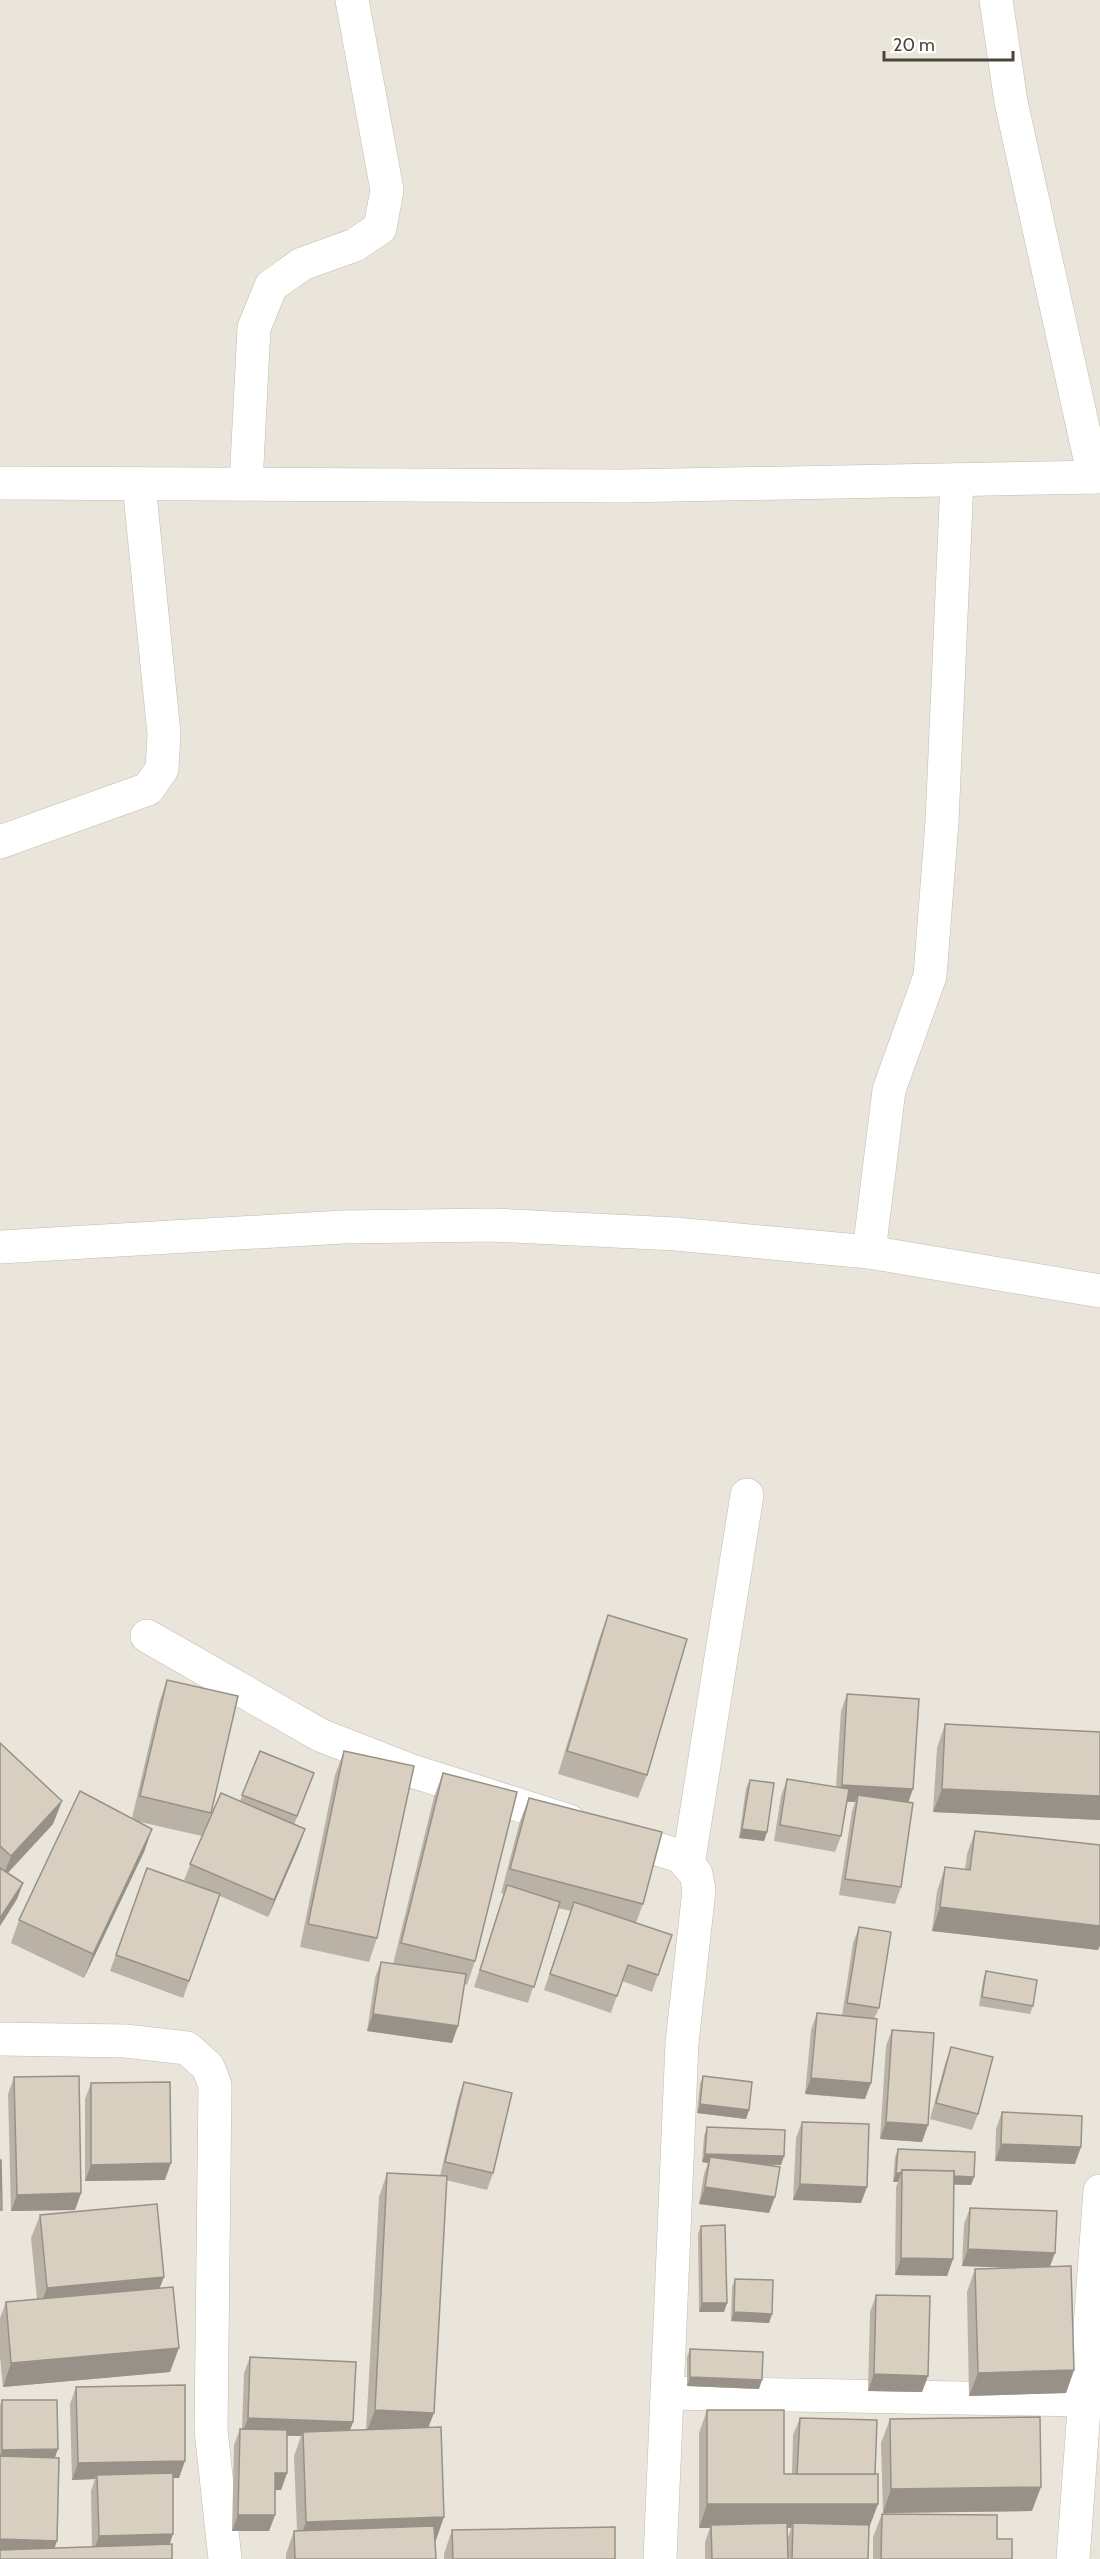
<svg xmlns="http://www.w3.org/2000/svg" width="1100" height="2559" font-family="Cabin,sans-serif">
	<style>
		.residential { fill: #eae5da }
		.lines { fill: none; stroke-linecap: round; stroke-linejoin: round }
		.minor-casing { stroke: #c2bbae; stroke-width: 34 }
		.minor { stroke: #fff; stroke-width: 33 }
		.wall { fill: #bab2a6; fill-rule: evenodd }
		.shaded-wall { fill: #979187 }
		.building { fill: #d8cfc1; stroke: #979187; stroke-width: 1.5 }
	</style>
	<rect width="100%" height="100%" fill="#f6f3ec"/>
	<rect class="residential" x="0" y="0" width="1100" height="2559"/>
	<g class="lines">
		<g class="minor-casing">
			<g id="minor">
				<path d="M996,0l15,102 83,375"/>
				<path d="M0,483l624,3 476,-9"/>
				<path d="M246,484l8,-156 17,-42 31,-22 53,-19 25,-17 7,-38 -35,-190"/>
				<path d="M0,842l148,-53 14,-20 2,-35 -25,-250"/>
				<path d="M0,1247l343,-20 149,-2 183,9 194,18 231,39"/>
				<path d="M869,1252l20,-162 41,-114 12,-154 15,-342"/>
				<path d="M147,1636l173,99 92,36 157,50"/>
				<path d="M615,1836l65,20 16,18 3,16 -17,153 -22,516"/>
				<path d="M688,1865l59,-370"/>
				<path d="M0,2039l125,2 62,7 21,19 7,18 -4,345 14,129"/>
				<path d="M667,2393l416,7"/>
				<path d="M1073,2559l27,-368"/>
			</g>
		</g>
		<use href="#minor" class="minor"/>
	</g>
	<g class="wall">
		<path d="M608,1615l39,160 -9,23 -80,-24 41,-135z"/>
		<path d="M167,1680l44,133 -6,17 35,-29 20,-50 54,22 -20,52 5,21 -31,71 -48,-21 -37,102 -73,-27 37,-103 51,18 -14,-6 18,-44 -62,-14 12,7 -8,23 -60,126 -73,-35 8,-23 113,-102 27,-115z"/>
		<path d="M847,1694l62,109 -8,84 -6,17 -56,-9 13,-84 3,-9h-9l-5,34 -6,16 -61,-11 7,-45 6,-17 49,8 5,-76z"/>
		<path d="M945,1724l155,8v88l-167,-8 4,-64z"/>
		<path d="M0,1743l62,58 -9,23 -45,49 15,10 -6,16 -17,27z"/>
		<path d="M344,1751l33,187 -8,24 -69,-15 35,-172z"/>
		<path d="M443,1773l32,188 -8,24 -2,-1 -13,59 -85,-12 8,-53 6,-16 12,2 41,-167z"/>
		<path d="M750,1780l17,52 -3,9 -25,-3 7,-50z"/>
		<path d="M529,1798l114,106 -7,19 36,12 -20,57 -30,-11 -11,32 -67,-23 27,-79 -13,-3 -30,95 -54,-16 30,-93 -3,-1 19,-72z"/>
		<path d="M975,1831l123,119 -166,-19 5,-40 8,-24 20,3 2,-16z"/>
		<path d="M859,1927l20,81 -5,11 -9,80 -60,-5 6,-64 6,-17 25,3 11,-73z"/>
		<path d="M986,1971l47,35 -3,8 -51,-8 4,-26z"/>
		<path d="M892,2030l30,112 -42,-3 6,-93z"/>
		<path d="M951,2047l27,67 -6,16 -42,-11 15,-55z"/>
		<path d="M703,2076l46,34 -3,9 -49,-6 3,-29z"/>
		<path d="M14,2077l67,116 -6,17 -64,1 -3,-117z"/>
		<path d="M464,2082l29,91 -6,17 -41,-10 -18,247 8,113h-1l1,19h-150v-5l8,-23h3l-3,-75 7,-20h-14v37l-6,17h-6v25l-6,16h-37l2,-86 6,-16h2l2,-56 6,-16 103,65 -3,8h16l13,-233 8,-24 53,3 18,-77z"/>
		<path d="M91,2083l74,97 -80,1v-82z"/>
		<path d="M1002,2112l73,52 -80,-3 1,-32z"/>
		<path d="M802,2122l59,81 -68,-3 3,-62z"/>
		<path d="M707,2127l77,29 -3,9 -26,-1 14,49 -70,-9 5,-30 4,-11 -6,-1 2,-26z"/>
		<path d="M898,2149l76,28 -3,8h-17l-1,74 -6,17 -52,-1 1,-88 2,-5h-5l2,-25z"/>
		<path d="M970,2208l79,59 25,103 -8,23 -97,3 -2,-104 8,-23 38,-1 -51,-2 2,-42z"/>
		<path d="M40,2215l120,73 10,84 -167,15 -3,-30v-39l6,-16 31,-3 -6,-61z"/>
		<path d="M701,2226l26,77 -3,9h-25l-1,-78z"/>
		<path d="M735,2279l37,35 -3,9 -38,-2 1,-34z"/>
		<path d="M876,2295l52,81 -6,16 -54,-1 2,-79z"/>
		<path d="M690,2349l69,40 -72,-3v-29z"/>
		<path d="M76,2387l103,91h-6v56l-3,10 -170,15v-154l2,-5 53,57v91l37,-1 -1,-56 4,-12 -23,1 -2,-76z"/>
		<path d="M707,2410l77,64h8l1,-39 7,-17 75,56 3,30 -9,23 -1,32h-163v-17l5,-14h-11v-95zM787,2528h4l-3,10z"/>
		<path d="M890,2419l142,92 -149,2 -2,-70z"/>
		<path d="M882,2514l115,25 15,20h-139v-22z"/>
		<path d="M452,2530l163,29h-171v-5z"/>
	</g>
	<g class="shaded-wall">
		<path d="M842,1785l71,4 -6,17 -49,-11 -3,7 -19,-1z"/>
		<path d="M942,1789l158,7v24l-167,-8z"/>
		<path d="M62,1801l-9,23 -51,55 9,-23z"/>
		<path d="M152,1829l-8,23 -60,126 9,-24z"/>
		<path d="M305,1829l-6,17 -31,71 6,-17z"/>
		<path d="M742,1829l25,3 -3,9 -25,-3z"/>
		<path d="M23,1883l-6,16 -17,27v-8z"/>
		<path d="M940,1907l160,19v20l-2,4 -166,-19z"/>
		<path d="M373,2014l85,12 -6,17 -85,-12z"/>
		<path d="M811,2078l60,5 -6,16 -60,-5z"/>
		<path d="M700,2104l49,6 -3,9 -49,-6z"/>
		<path d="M886,2122l42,3 -6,17 -42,-3z"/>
		<path d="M1001,2144l80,3 -6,17 -80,-3z"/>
		<path d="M705,2154l79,2 -3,9 -72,-2 1,-6 -2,6 -6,-1z"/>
		<path d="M171,2163l-6,17 -80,1 6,-16z"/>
		<path d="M896,2173h5l-3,9h-5z"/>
		<path d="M902,2174l72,3 -3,8 -69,-3z"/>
		<path d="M800,2184l67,3 -6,16 -68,-3z"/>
		<path d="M705,2187l70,10 -6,16 -70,-9z"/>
		<path d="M81,2193l-6,17 -64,1 6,-16z"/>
		<path d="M968,2249l87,4 -6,16 -87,-3z"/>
		<path d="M901,2258l52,1 -6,17 -52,-1z"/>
		<path d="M164,2277l-9,23 -117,11 9,-23z"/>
		<path d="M702,2303h25l-3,9h-25z"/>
		<path d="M734,2312l38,2 -3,9 -38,-2z"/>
		<path d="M179,2348l-9,24 -167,15 8,-24z"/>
		<path d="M1074,2370l-8,23 -97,3 9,-23z"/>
		<path d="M874,2374l54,2 -6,16 -54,-1z"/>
		<path d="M690,2377l72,3 -3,9 -72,-3z"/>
		<path d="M375,2410l59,3 -9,23 -59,-3z"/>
		<path d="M248,2418l105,4 -6,16 -44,-6 -2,4 -59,-2z"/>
		<path d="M58,2449l-6,17 -52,-10 2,-6z"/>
		<path d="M185,2461l-6,17 -82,1v-4l-2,4 -23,1 6,-17z"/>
		<path d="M275,2473h12l-6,17h-12z"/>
		<path d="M1041,2487l-9,24 -149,2 8,-24z"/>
		<path d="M707,2504h171l-9,24 -76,-5 -2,5h-80v-3l-1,3h-11z"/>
		<path d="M238,2515h37l-6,16h-37z"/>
		<path d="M444,2517l-8,23 -138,5 8,-23z"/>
		<path d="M173,2534l-6,16 -74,2 6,-16z"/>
		<path d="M0,2539l57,2 -6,17 -51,-2z"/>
	</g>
	<g class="building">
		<path d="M608,1615l79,24 -40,136 -80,-24z"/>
		<path d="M167,1680l71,16 -27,117 -71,-17z"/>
		<path d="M847,1694l72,5 -6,90 -71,-4z"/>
		<path d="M945,1724l155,8v64l-158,-7z"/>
		<path d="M0,1743l62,58 -51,55 -11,-10z"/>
		<path d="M260,1751l54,22 -17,43 -55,-21z"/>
		<path d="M344,1751l70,15 -37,172 -69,-14z"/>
		<path d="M443,1773l74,19 -42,169 -74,-18z"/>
		<path d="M787,1779l62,10 -8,47 -61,-11z"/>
		<path d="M750,1780l24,3 -7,49 -25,-3z"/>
		<path d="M80,1791l72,38 -59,125 -74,-34z"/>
		<path d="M221,1793l84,36 -31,71 -84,-36z"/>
		<path d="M858,1795l55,8 -12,84 -56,-8z"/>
		<path d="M529,1798l133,34 -19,72 -133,-35z"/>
		<path d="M975,1831l125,14v81l-160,-19 5,-40 25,3z"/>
		<path d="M0,1868l23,15 -23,35z"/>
		<path d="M147,1868l73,26 -31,87 -73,-26z"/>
		<path d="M507,1885l53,17 -26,85 -54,-17z"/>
		<path d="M574,1902l98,33 -14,40 -30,-10 -11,31 -67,-22z"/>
		<path d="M859,1927l32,5 -12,76 -32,-5z"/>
		<path d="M381,1962l85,12 -8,52 -85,-12z"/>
		<path d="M986,1971l51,9 -4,26 -51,-9z"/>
		<path d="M817,2013l60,6 -6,64 -60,-5z"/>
		<path d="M892,2030l42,3 -6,92 -42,-3z"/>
		<path d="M951,2047l42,10 -15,57 -42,-11z"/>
		<path d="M79,2076l2,117 -64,2 -3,-118z"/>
		<path d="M703,2076l49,6 -3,28 -49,-6z"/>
		<path d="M170,2082l1,81 -80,2v-82z"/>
		<path d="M464,2082l48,11 -19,80 -48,-11z"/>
		<path d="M1002,2112l80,4 -1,31 -80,-3z"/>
		<path d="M802,2122l67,2 -2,63 -67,-3z"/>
		<path d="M707,2127l78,3 -1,26 -79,-2z"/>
		<path d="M898,2149l77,3 -1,25 -20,-1v-5l-52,-1 -1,3h-5z"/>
		<path d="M710,2157l70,10 -5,30 -70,-10z"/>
		<path d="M0,2160h1l1,50h-2z"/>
		<path d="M902,2170l52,1 -1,88 -52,-1z"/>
		<path d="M387,2173l60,3 -13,237 -59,-3z"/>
		<path d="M157,2204l7,73 -117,11 -7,-73z"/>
		<path d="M970,2208l87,3 -2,42 -87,-4z"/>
		<path d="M725,2225l2,78h-25l-1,-77z"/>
		<path d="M1071,2266l3,104 -96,3 -3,-104z"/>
		<path d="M735,2279l38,1 -1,34 -38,-2z"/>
		<path d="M173,2287l6,61 -168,15 -5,-61z"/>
		<path d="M876,2295l54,1 -2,80 -54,-2z"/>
		<path d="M690,2349l73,3 -1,28 -72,-3z"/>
		<path d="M250,2357l106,5 -3,60 -105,-4z"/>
		<path d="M185,2385v76l-107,2 -2,-76z"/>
		<path d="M2,2400h55l1,49 -56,1z"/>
		<path d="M707,2410h77v64h94v30h-171z"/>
		<path d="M1040,2417l1,70 -150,2 -1,-70z"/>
		<path d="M800,2418l77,2 -2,54h-78z"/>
		<path d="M441,2427l3,90 -138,5 -3,-90z"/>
		<path d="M240,2429l47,1v43h-12v42h-37z"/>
		<path d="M0,2456l59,2 -2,83 -57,-2z"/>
		<path d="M173,2473v61l-74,2 -2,-61z"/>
		<path d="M882,2514l115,1v24h15v20h-131z"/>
		<path d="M787,2523l1,36h-76l-1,-34z"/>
		<path d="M793,2523l76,2 -1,34h-76z"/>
		<path d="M434,2526l2,33h-141l-1,-28z"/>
		<path d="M615,2527v32h-162l-1,-29z"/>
		<path d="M172,2544v15h-172v-9z"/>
	</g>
	<path d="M884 51v9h129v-9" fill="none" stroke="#4b4439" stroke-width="3"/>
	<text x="893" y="51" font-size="18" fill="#4b4439" stroke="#ffffff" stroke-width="4.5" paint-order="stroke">20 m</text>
</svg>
